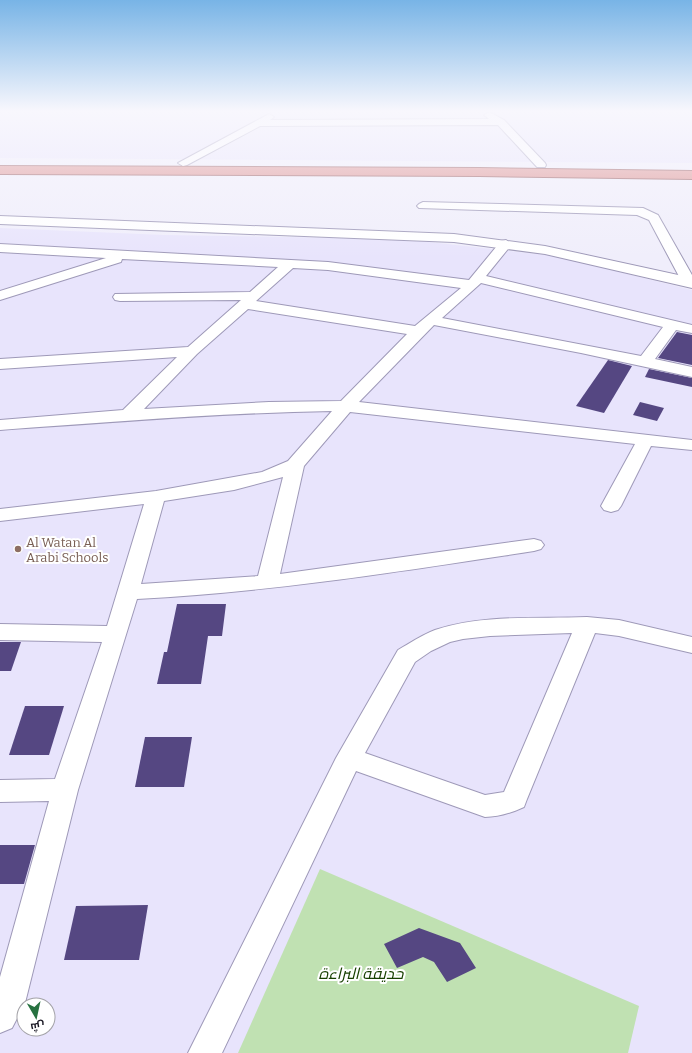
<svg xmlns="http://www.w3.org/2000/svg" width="692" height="1053" font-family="Bitter,Cairo,serif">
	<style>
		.built { fill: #e8e4fc; fill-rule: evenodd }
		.green { fill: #c0e1b2 }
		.building { fill: #554782 }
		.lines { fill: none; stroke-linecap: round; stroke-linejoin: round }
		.minor-casing { stroke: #9e99b8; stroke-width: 2 }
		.tertiary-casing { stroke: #9e99b8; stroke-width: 2 }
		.trunk-casing { stroke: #925053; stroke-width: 2 }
		.minor { fill: #fff; fill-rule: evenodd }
		.tertiary { fill: #fff; fill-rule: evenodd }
		.trunk { fill: #dc8c8b; fill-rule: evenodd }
		.education-dot { fill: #8d6e63; stroke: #fff; stroke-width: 1.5 }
		.labels { text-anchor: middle; stroke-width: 4; stroke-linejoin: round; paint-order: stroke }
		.education-label { font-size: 13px; fill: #785e54; stroke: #fff; text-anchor: start }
		.near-park-label { font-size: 16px; font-style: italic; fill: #184000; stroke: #fff }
	</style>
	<rect width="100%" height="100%" fill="#f0eefb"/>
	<g class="built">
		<path d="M0,111h692v52l-692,-5z"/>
		<path d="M0,228l164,7 238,4 153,17 137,34v763h-692zM24,1005h24v24h-24z"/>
	</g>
	<path class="green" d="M320,869l319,137 -11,47h-390z"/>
	<g class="building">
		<path d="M677,332l15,3v30l-34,-7z"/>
		<path d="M608,360l24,6 -28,47 -28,-7z"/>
		<path d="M649,369l43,9v9l-47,-10z"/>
		<path d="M640,402l24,6 -7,13 -24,-6z"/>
		<path d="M177,604h49l-4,32h-14l-7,48h-44l7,-32h3z"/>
		<path d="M0,642h21l-10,29h-11z"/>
		<path d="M25,706h39l-15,49h-40z"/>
		<path d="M145,737h47l-8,50h-49z"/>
		<path d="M0,845h35l-11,39h-24z"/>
		<path d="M148,905l-9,55h-75l12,-54z"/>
		<path d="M419,928l41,15 16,25 -29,14 -13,-20 -11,-5 -26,11 -13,-24z"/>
	</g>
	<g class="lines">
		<g class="minor-casing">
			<g id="minor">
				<path d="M489,112l15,8 41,43 1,2 -1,2h-8l-39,-42 -238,1 -73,39 -4,1 -5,-3 91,-49 5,3 -4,3 219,-1 -5,-4z"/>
				<path d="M423,202l220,6 15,7 34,60v10h-8l-2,-3 -33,-62 -12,-5 -218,-7 -2,-2 2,-2z"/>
				<path d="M506,240l6,4 -26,32 206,49v8l-16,-3 -21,29 37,8v10l-111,-24 -147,-28 -75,77 333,38v10l-41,-4 -30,60 -3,4 -7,2 -7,-2 -3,-4 34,-62 -285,-32 -46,54 -24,108 254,-35 7,2 3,4 -3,4 -7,2c-132,20 -263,41 -397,48l-59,191 -53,213 -13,25 -12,5v-56l49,-176 -49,1v-22l55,-1 47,-137 -102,-2v-16l107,2 37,-122 -144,17v-12l156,-18 106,-19 26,-11 44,-50c-111,2 -221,11 -332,19v-10l123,-10 54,-53 -177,12v-10l188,-12 53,-47 -121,1 -5,-1 -2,-3 2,-3 135,-2 28,-25 -156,-8 -1,3 -121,38v-9l106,-33 -106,-6v-8l328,18 141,18 32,-39zM293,268l35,2 133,18 -46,38 -159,-25zM481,283l182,44 -22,29 -199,-38zM248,309l159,25 -66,67 -72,1 -125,7 53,-55zM283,477l-25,99 -117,8 23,-83 70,-11z"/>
				<path d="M587,617l32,3 73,17v16l-73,-17 -24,-3 -68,166 -3,8c-13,6 -26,10 -39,10l-129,-46 -134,282h-34l148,-295 62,-108c12,-7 24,-15 37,-20 46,-16 104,-11 152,-13zM572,633l-68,159 -19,3 -120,-42 50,-91 16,-11 19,-9 13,-3 27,-3z"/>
			</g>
		</g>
		<g class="tertiary-casing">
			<path id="tertiary" d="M0,216l454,18 91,12 147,32v10l-147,-34 -91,-12 -454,-18z"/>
		</g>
		<g class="trunk-casing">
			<path id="trunk" d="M0,166l479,2 213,3v8l-213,-3 -479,-2z"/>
		</g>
		<use href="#minor" class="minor"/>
		<use href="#tertiary" class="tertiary"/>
		<use href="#trunk" class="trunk"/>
	</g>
	<linearGradient id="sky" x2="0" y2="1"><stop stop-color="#78b4e6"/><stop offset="0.43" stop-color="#f8f7fd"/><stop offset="1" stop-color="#f8f7fd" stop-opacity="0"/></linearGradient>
	<rect width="692" height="258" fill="url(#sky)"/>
	<circle class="education-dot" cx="18" cy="549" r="4"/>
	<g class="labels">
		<g class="education-label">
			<text x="26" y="547">Al Watan Al<tspan x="26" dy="15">Arabi Schools</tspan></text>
		</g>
		<g class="near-park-label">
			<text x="361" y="979">حديقة البراءة</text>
		</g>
	</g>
	<g transform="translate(36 1017) rotate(171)"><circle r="19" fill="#ffffff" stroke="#a3a2a7"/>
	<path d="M0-3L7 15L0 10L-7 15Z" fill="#277240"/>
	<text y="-6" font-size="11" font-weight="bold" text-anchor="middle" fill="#181622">ش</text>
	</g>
</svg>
